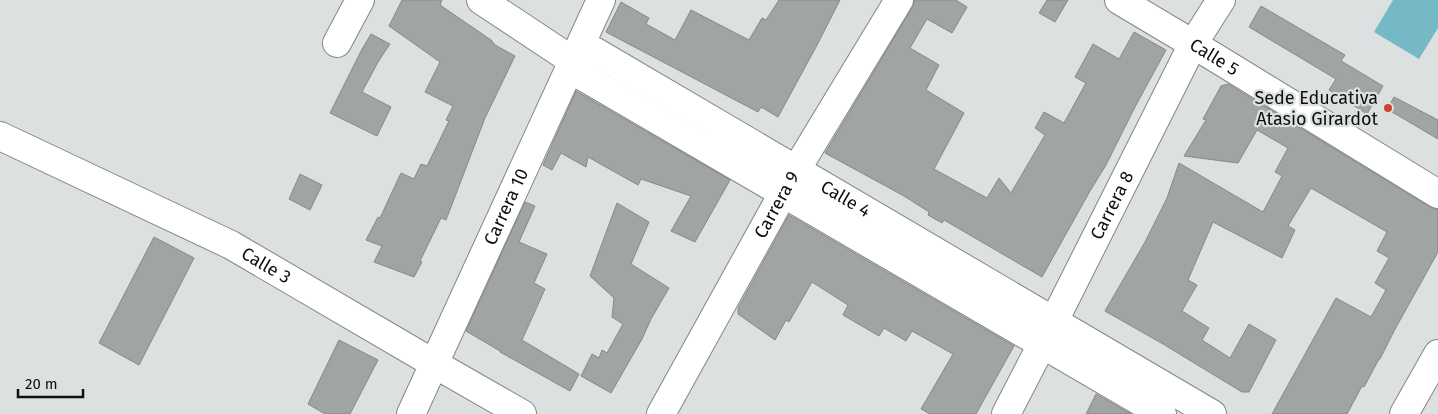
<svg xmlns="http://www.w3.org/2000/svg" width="1438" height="414" font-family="'Fira Sans',sans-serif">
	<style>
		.green { fill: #74b9c5 }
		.building { fill: #a0a4a4; stroke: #868989 }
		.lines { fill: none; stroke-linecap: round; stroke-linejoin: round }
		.minor-casing { stroke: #838687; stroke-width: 30 }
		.minor { stroke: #fff; stroke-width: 28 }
		.poi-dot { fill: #ce4132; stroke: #dde0e1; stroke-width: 2 }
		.labels { text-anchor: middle; stroke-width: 4.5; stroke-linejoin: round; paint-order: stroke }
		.street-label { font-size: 18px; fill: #0e0f0f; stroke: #dde0e1 }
		.poi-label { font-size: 18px; fill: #0e0f0f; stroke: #dde0e1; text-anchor: end }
	</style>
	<rect width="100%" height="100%" fill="#dde0e1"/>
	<path class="green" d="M1393,0h45v28l-19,31 -45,-27z"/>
	<g class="building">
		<path d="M402,0h40l-2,5 51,35 4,5 20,11 -30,62 -39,102 -5,-2 -21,43 2,1 -8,15 -40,-15 8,-16 -16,-6 12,-23 2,1 21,-45 13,6 7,-15 6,2 22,-45 -3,-1 7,-14 -28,-14 15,-30 -51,-36z"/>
		<path d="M779,0h61l-24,47 -38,70 -17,-10 -3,5 -152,-80 15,-30 28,16 -3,6 29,16 16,-30 58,30 13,-22 4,2z"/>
		<path d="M915,0h41l11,7 -15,26 -25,-14 -17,29 29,17 -13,25 38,23 -30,56 53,29 12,-20 12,15 34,-58 -10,-7 9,-16 20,11 22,-40 -11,-6 18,-33 26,15 15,-27 32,18 -31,57 -29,58 -16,26 -48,86 -98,-57 -2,3 -14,-8 1,-3 -25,-16 -79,-43 87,-145z"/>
		<path d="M1047,0h21l-13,22 -16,-9z"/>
		<path d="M1261,6l84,49 -4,6 42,25 -16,28 -38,-24 7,-11 -87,-52z"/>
		<path d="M371,34l19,10 -12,18 -16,30 29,15 -14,29 -47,-23 31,-62z"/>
		<path d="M1228,84l202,123 8,3v42l-44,79 -14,28h-1l-15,28 -2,-1 -15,28h-75l64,-116 35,19 15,-27 -11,-7 14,-25 -12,-7 10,-19 -76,-44 -23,38 7,4 -13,28 -69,-36 -25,58 9,5 -15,26 27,17 -7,12 28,18 19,-34 27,16 -27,52h-7l-79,-48 -58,-33 40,-69 22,-44 12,-35 84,49 19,-36 -7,-4 13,-24 -31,-18 -19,33 -54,-7 22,-36 -3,-1 18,-33z"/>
		<path d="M576,91l154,89 -35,62 -24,-11 20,-35 -50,-17 -3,6 -50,-28 -2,10 -25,-14 -9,17 -9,-5z"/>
		<path d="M1394,97l44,23v19l-51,-30z"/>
		<path d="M300,174l22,11 -12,25 -21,-11z"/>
		<path d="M525,202l10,4 -16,36 28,12 -13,29 11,6 -23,51 57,34 -9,17 -70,-39v-1l-34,-20z"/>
		<path d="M617,203l32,19 -18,42 38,24 -18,31 -9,20 -31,54 -30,-17 11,-22 7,4 3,-8 5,3 16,-29 -11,-7 2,-19 -24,-22z"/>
		<path d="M789,215l225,131 -38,68h-46l-9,-5 32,-55 -41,-23 -6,10 -22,-13 -5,8 -36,-21 5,-10 -36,-23 -23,40 -3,-2 -11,20 -37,-26v-6z"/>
		<path d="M154,237l40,21 -55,107 -40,-22z"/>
		<path d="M339,340l39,20 -28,54h-25l-17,-10z"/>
		<path d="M1096,394l35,20h-45z"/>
	</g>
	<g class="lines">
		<g class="minor-casing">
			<g id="minor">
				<path d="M481,0l92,61 9,15 580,338"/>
				<path id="s1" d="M1119,0l74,44 245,150"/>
				<path d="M337,43l23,-43"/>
				<path id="s2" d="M573,61l21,-10 618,363"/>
				<path id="s3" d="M0,136l231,109 202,118 89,51"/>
				<path id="s4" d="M411,414l190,-414"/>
				<path id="s5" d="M661,414l135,-244 103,-170"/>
				<path id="s6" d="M1006,414l48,-93 139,-277 28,-44"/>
				<path d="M1404,414l34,-60"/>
			</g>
		</g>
		<use href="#minor" class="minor"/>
	</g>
	<circle class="poi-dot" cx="1388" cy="108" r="5"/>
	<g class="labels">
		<g class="street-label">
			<text dy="6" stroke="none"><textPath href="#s1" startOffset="111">Calle 5</textPath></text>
			<text dy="6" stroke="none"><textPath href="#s2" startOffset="315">Calle 4</textPath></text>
			<text dy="6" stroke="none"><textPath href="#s5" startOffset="239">Carrera 9</textPath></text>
			<text dy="6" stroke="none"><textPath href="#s6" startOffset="234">Carrera 8</textPath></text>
			<text dy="6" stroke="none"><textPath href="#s4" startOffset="228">Carrera 10</textPath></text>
			<text dy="6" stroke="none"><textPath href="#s3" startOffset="296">Calle 3</textPath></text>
		</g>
		<g class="poi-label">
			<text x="1378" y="104">Sede Educativa<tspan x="1378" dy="21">Atasio Girardot</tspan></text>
		</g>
	</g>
	<path d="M18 389v8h65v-8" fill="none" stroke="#0e0f0f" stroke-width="2.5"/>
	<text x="25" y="389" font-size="15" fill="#0e0f0f" stroke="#dde0e1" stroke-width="4" paint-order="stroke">20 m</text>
</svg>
